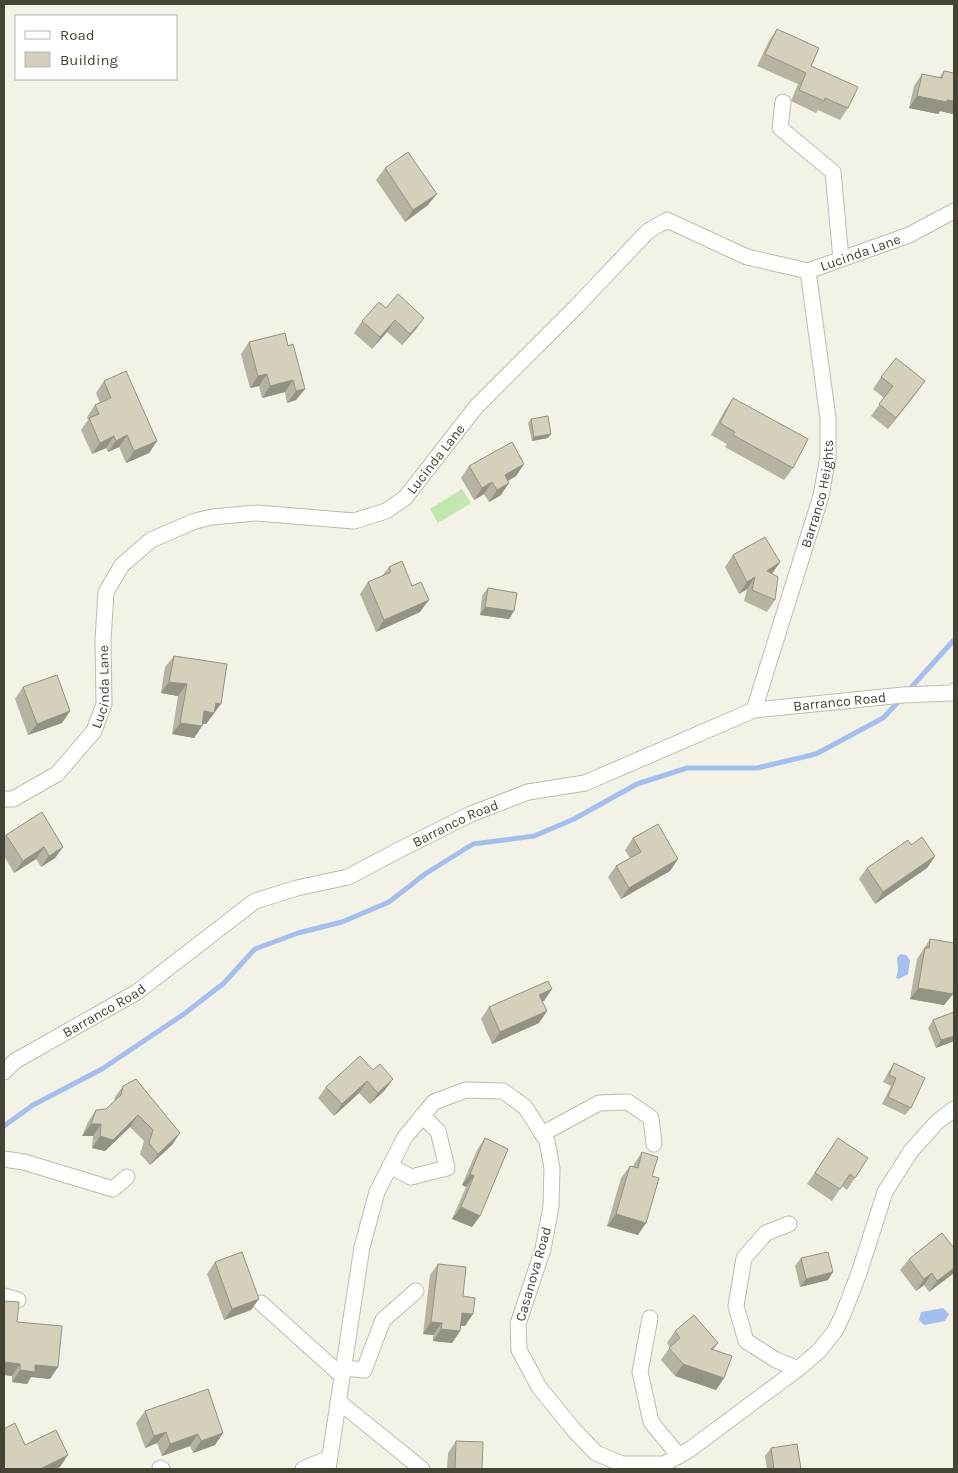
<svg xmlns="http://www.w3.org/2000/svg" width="958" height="1473" font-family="Karla,sans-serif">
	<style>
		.green { fill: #c2e6b0 }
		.water { fill: #a4bfee }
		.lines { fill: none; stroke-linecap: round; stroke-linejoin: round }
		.stream { stroke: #a4bfee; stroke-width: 5 }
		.minor-casing { stroke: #bebca9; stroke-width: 17 }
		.minor { stroke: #fff; stroke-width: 15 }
		.wall { fill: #b6b3a2 }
		.shaded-wall { fill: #949284 }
		.building { fill: #d4d0bc; stroke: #949284 }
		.labels { text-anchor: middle; stroke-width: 4; stroke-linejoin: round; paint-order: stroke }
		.street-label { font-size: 14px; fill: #454336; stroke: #fff }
	</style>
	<rect width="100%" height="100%" fill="#f3f2e7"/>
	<path class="green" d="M462,489l9,14 -33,20 -8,-14z"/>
	<g class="water">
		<path d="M900,954l6,1 4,5 -2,14 -9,5 -3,-1 2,-8 -1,-12z"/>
		<path d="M943,1308l6,6 -4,7 -21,4 -5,-5 2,-8z"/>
	</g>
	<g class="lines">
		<g class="stream">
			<path d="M907,692l47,-52"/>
			<path d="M4,1126l29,-21 69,-36 82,-55 40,-31 31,-34 43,-16 44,-11 47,-20 36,-28 48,-30 61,-8 40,-17 63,-35 50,-16h70l59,-14 67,-36 17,-18"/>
		</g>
		<g class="minor-casing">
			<g id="minor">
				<path d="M783,102l-3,26 53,44 8,87"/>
				<path id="s1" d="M754,710l67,-214 7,-39v-39l-20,-147"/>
				<path id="s2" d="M4,799h9l44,-25 37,-43 10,-27 -1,-64 3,-48 16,-27 29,-25 44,-19 17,-4 45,-4 97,8 32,-10 19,-13 71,-91 101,-101 71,-75 19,-11 80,37 61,14 101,-36 45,-24"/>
				<path id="s3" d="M4,1072l11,-11 122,-69 118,-91 42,-13 51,-11 51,-27 72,-36 57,-22 57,-9 169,-73 149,-15 48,-2 3,-2"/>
				<path d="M542,1134l57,-31 29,-1 23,16 3,26"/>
				<path d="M4,1159l20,3 89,27 14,-12"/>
				<path d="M390,1166l21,11 36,-9 -9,-37 -16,-15"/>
				<path d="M789,1224l-23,9 -22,25 -8,48 10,35 30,19 22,9"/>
				<path d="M4,1296l14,4"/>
				<path d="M261,1303l81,73"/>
				<path d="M650,1318l-10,54 11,50 28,34"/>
				<path d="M343,1368l21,2 19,-50 33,-29"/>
				<path d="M338,1401l84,68"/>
				<path d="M160,1468l2,1"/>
				<path d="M303,1469l26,-11"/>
				<path d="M328,1469l34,-222 15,-55 28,-55 29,-35 32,-12 37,1 22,16 22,34 5,27 -1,39 -8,42 -25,75 1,26 20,37 34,42 23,24 26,11h42l25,-14 109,-81 21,-18 16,-20 9,-19 15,-39 26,-81 26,-41 26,-29 17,-13"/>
			</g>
		</g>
		<use href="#minor" class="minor"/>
	</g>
	<g class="wall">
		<path d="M777,29l34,37 37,42 -8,12 -22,-10 -2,3 -25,-12 7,-17 -41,-18 12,-25z"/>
		<path d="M944,71l9,43 -13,-3 -2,3 -29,-6 5,-22 8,-12 17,4z"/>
		<path d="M385,168l43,37 -23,17 -29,-42z"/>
		<path d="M386,308l30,21 -14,16 -15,-13 -15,17 -18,-16 8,-12z"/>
		<path d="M249,342l39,4 17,43 -9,11 -9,3 -2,-11 -23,6 -3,-12 -9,2 -9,-34z"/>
		<path d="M881,377l36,15 -29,37 -17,-13 13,-18 -11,-9z"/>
		<path d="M104,381l53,60 -8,12 -23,10 -7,-16 -11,5 -2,-4 -14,6 -11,-24 7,-10 -1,-3 8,-12 5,-2 -4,-10z"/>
		<path d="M733,398l60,70 -9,12 -59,-33 2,-3 -16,-9 14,-25z"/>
		<path d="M531,419l17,19 -16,3 -4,-18z"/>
		<path d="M524,464l-8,12 -8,5 -7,14 -12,7 -5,-8 -10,6 -13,-22 8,-12z"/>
		<path d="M733,555l47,7 -8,11 3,27 -8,12 -23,-11 3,-12 -8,5 -14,-27z"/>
		<path d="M389,567l31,45 -44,20 -16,-38 8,-12 14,-6z"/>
		<path d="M488,588l26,23 -5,8 -29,-4 2,-19z"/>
		<path d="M174,656l39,60h-1l-6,8h-4v2l-8,12 -22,-4 6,-38 -17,-3 4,-26z"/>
		<path d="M23,687l47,24 -8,12 -34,12 -13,-36z"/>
		<path d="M6,835l57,12 -8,11 -14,9 -5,-8 -22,14 -10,-17v-19z"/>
		<path d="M633,838l45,21 -8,12 -49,28 -13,-22 8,-11 14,-8 -5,-8z"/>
		<path d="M911,845l24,11 -8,12 -52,36 -16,-25 8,-11z"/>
		<path d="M930,939l23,55 -9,11 -34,-6 7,-40z"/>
		<path d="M542,1001l5,10 -8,12 -47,21 -11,-25 8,-12 55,-6z"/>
		<path d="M954,1012v29l-18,7 -8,-20 5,-8z"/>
		<path d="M894,1063l17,45 -6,7 -23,-11 9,-18 -8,-4 6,-11z"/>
		<path d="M373,1070l20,9 -8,11 -15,14 -11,-11 -25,23 -16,-18 8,-11z"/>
		<path d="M123,1086l49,59 -22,20 -10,-11 4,-13 -14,-14 -25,24 -13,-3 1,-12h-11l6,-14 8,-12 10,-1 8,-7 1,-5z"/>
		<path d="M485,1138l-5,78 -8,11 -20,-8 14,-32 -4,-2 15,-35z"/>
		<path d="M838,1138l30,20 -21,32 -5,-4 -10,15 -25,-17z"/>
		<path d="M642,1152l10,24 -14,59 -31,-9 14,-48 9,-12 3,1 1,-3z"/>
		<path d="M801,1258l27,22 -28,7 -5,-21z"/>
		<path d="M909,1259l45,14 -25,19 -5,-7 -8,6 -16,-21z"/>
		<path d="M215,1262l36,48 -27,10 -17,-46z"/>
		<path d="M438,1264l25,32 2,30 -4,-1 -1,6 -8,12 -19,-2v-6l-10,-1 7,-59z"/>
		<path d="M4,1301l13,21 33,57 -19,-2 -4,7 -15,-2v-6l-8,-1z"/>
		<path d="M675,1331l43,12 -5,7 11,28 -8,12 -41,-14 -14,-16 9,-13 -3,-4z"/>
		<path d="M145,1411l78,22 -8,12 -22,8 -3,-7 -28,10 -5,-13 -12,5 -9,-25z"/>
		<path d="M456,1441l26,28h-35l1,-16z"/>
		<path d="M771,1448l30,21h-34l-2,-13z"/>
	</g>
	<g class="shaded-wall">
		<path d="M917,96l37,5v11l-1,2 -13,-3 -2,3 -29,-6z"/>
		<path d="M437,194l-9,11 -23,17 8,-12z"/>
		<path d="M424,318l-8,11 -14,16 8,-11z"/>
		<path d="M395,320l-8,12 -15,17 8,-12z"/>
		<path d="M267,374l-8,12 -9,2 8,-12z"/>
		<path d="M293,380l-8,12 -23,6 8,-12z"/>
		<path d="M925,381l-8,11 -29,37 8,-11z"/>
		<path d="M305,389l-9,11 -9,3 9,-12z"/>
		<path d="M551,434l-3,4 -16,3 2,-4z"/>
		<path d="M127,435l-8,12 -11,5 8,-11z"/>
		<path d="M114,436l-8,12 -14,6 8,-11z"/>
		<path d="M157,441l-8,12 -23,10 8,-12z"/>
		<path d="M524,464l-8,12 -19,11 8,-12z"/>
		<path d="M492,482l-8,12 -10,6 8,-12z"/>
		<path d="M509,483l-8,12 -12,7 8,-12z"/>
		<path d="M780,562l-8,12 -5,-3z"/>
		<path d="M755,577l-8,12 -8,5 8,-12z"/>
		<path d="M429,600l-9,12 -44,20 8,-12z"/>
		<path d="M485,607l29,4 -5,8 -29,-4z"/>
		<path d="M169,682l18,2 -9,12 -17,-3z"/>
		<path d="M216,703l5,1 -15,20 -10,-1 8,-12z"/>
		<path d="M70,711l-8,12 -34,12 9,-11z"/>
		<path d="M180,723l22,3 -8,12 -22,-4z"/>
		<path d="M44,847l-8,12 -22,14 9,-12z"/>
		<path d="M63,847l-8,11 -14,9 8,-11z"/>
		<path d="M935,856l-8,12 -52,36 8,-12z"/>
		<path d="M678,859l-8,12 -49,28 8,-11z"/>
		<path d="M918,988l35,6 -9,11 -34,-6z"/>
		<path d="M552,989l-8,12 -13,5 8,-11z"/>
		<path d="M547,1011l-8,12 -47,21 8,-12z"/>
		<path d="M954,1036v5l-18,7 5,-8z"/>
		<path d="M393,1079l-8,11 -15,14 8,-11z"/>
		<path d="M367,1081l-8,12 -25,23 8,-12z"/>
		<path d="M138,1115l-8,12 -25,24 -13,-3 8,-12z"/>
		<path d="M91,1124h10l-8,12h-11z"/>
		<path d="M180,1133l-8,12 -22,20 8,-11z"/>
		<path d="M470,1174l4,2 -8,11 -4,-2z"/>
		<path d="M461,1207l19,9 -8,11 -20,-8z"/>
		<path d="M616,1214l30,9 -8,12 -31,-9z"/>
		<path d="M954,1268v5l-25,19 8,-11z"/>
		<path d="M833,1272l-5,8 -28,7 6,-8z"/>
		<path d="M932,1273l-8,12 -8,6 8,-12z"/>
		<path d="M259,1299l-8,11 -27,10 8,-11z"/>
		<path d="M462,1313l11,1 -8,12 -11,-1z"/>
		<path d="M431,1322l11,1 -9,12 -10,-1z"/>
		<path d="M441,1329l19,2 -8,12 -19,-2z"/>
		<path d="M4,1362l16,2 -8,12 -8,-1z"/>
		<path d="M683,1364l41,14 -8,12 -41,-14z"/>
		<path d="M35,1365l23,2 -8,12 -19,-2 -4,7 -15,-2 8,-12z"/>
		<path d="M166,1432l-9,11 -12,5 9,-12z"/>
		<path d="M223,1433l-8,12 -22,8 8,-12z"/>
		<path d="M198,1434l-8,12 -28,10 8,-12z"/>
		<path d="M68,1455l-8,12 -4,2h-16z"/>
	</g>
	<g class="building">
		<path d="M777,29l42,19 -8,18 47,21 -10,21 -23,-10 -1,3 -25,-11 7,-17 -41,-19z"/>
		<path d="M944,71l10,2v28l-7,-1v2l-30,-6 5,-22 20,4z"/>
		<path d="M408,152l29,42 -24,16 -28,-42z"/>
		<path d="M398,294l26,24 -14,16 -15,-14 -15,17 -18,-16 17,-19 7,6z"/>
		<path d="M285,333l3,13 5,-2 12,45 -9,2 -3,-11 -23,6 -3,-12 -9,2 -9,-34z"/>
		<path d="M896,358l29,23 -29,37 -17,-14 14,-18 -12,-9z"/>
		<path d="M126,371l31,70 -23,10 -7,-16 -11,6 -2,-5 -14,7 -11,-25 10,-4 -4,-9 16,-7 -7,-17z"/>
		<path d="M733,398l75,41 -15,29 -60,-33 2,-3 -15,-9z"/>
		<path d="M548,416l3,18 -17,3 -3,-18z"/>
		<path d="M512,442l12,22 -19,11 4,8 -12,7 -5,-8 -10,6 -13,-22z"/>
		<path d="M765,537l15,25 -13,9 11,6 -3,23 -23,-10 3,-13 -8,5 -14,-27z"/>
		<path d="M402,561l10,25 9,-4 8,18 -45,20 -16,-38 23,-10 -2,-5z"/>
		<path d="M488,588l29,5 -3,18 -29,-4z"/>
		<path d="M174,656l53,8 -6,40 -5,-1 -2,10 -10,-2 -2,15 -22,-3 7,-39 -18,-2z"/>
		<path d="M57,675l13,36 -33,13 -14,-37z"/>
		<path d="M42,812l21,35 -14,9 -5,-9 -21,14 -17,-26z"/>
		<path d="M658,824l20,35 -49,29 -13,-22 25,-14 -8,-14z"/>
		<path d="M922,837l13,19 -52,36 -16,-24 41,-28 3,5z"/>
		<path d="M930,939l24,4v42l-1,9 -35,-6 7,-40h4z"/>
		<path d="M548,981l4,8 -13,6 8,16 -47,21 -11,-25z"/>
		<path d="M954,1012v24l-13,4 -8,-20z"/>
		<path d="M360,1056l13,14 7,-6 13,15 -15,14 -11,-12 -25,23 -16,-17z"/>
		<path d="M894,1063l31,15 -14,30 -23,-11 8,-19 -7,-3z"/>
		<path d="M136,1079l44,54 -22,21 -9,-11 4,-13 -15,-15 -25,25 -13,-4 1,-12h-10l5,-14 10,-1 15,-14 2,-9z"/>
		<path d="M485,1138l23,11 -28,67 -19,-9 13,-31 -4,-2z"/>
		<path d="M838,1138l30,20 -13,20 -5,-4 -10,15 -25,-16z"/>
		<path d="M642,1152l16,5 -6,19 7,2 -13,45 -30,-9 14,-48 8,2z"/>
		<path d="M942,1233l12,15v20l-17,13 -5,-8 -8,6 -15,-20z"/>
		<path d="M242,1252l17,47 -27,10 -17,-47z"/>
		<path d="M828,1252l5,20 -27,7 -5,-21z"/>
		<path d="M438,1264l28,3 -3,29 12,2 -2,16 -11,-1 -2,18 -19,-2 1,-6 -11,-1z"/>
		<path d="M4,1301l15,1 -2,20 45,4 -4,41 -23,-2v7l-15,-2v-6l-16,-2z"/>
		<path d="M694,1315l24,28 -7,6 21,7 -8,22 -41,-14 -14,-16 11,-10 -5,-7z"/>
		<path d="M208,1389l15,44 -22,8 -3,-7 -28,10 -4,-12 -12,4 -9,-25z"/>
		<path d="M15,1423l10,22 31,-15 12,25 -28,14h-36v-40z"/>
		<path d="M456,1441l27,1 -1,27h-27z"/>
		<path d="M797,1444l4,25h-27l-3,-21z"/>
	</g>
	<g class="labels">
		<g class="street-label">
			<text dy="5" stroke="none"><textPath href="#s2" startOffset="1181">Lucinda Lane</textPath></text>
			<text dy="5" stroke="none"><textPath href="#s2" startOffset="641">Lucinda Lane</textPath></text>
			<text dy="5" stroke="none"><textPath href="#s1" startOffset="226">Barranco Heights</textPath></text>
			<text dy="5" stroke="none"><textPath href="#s2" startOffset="162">Lucinda Lane</textPath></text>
			<text dy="5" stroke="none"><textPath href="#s3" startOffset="928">Barranco Road</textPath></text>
			<text dy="5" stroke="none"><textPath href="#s3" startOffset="521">Barranco Road</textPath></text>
			<text dy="5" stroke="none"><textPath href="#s3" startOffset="118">Barranco Road</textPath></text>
			<text transform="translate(533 1274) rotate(-74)" y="5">Casanova Road</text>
		</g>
	</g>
	<rect width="958" height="1473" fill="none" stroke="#454336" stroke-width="10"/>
	<rect x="15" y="15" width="162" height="65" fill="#ffffff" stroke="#b5b4af"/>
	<rect x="25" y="31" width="25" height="8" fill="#ffffff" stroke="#b5b4af"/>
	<text x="60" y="40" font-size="15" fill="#454336">Road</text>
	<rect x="25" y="52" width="25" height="15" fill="#d4d0bc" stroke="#b5b4af"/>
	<text x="60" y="65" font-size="15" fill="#454336">Building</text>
</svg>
